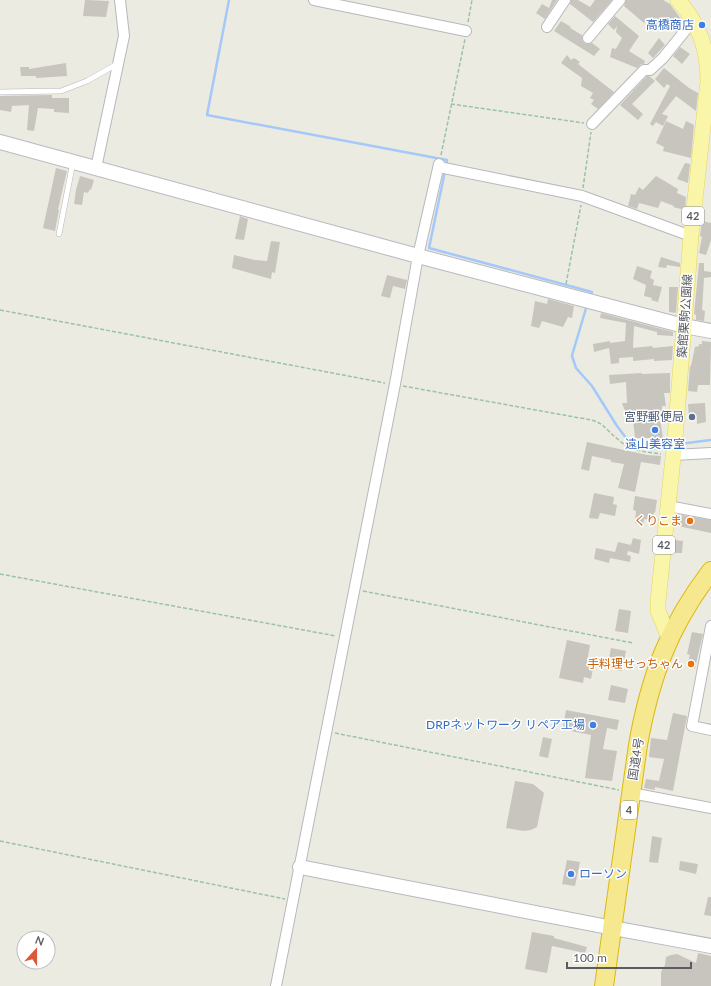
<svg xmlns="http://www.w3.org/2000/svg" width="711" height="986" font-family="Lato,'Noto Sans JP',sans-serif">
	<style>
		.lines { fill: none; stroke-linecap: round; stroke-linejoin: round }
		.stream { stroke: #a4c9f9; stroke-width: 2.5 }
		.building { fill: #c7c5be }
		.lane-casing { stroke: #b7b8bd; stroke-width: 6 }
		.street-casing { stroke: #b7b8bd; stroke-width: 12 }
		.secondary-casing { stroke: #b7b9bf; stroke-width: 16 }
		.primary-casing { stroke: #e7d25f; stroke-width: 16 }
		.highway-casing { stroke: #deb80f; stroke-width: 20 }
		.path { stroke: #99c2aa; stroke-width: 1.5; stroke-dasharray: 4 2; stroke-linecap: butt }
		.lane { stroke: #fff; stroke-width: 5 }
		.street { stroke: #fff; stroke-width: 10 }
		.secondary { stroke: #fff; stroke-width: 14 }
		.primary { stroke: #f9f6a9; stroke-width: 15 }
		.highway { stroke: #f5e88f; stroke-width: 18 }
		.shop-dot { fill: #3f7fe0; stroke: #fff; stroke-width: 1.5 }
		.service-dot { fill: #5c6f8a; stroke: #fff; stroke-width: 1.5 }
		.food-dot { fill: #e8710a; stroke: #fff; stroke-width: 1.5 }
		.labels { text-anchor: middle; stroke-width: 3; stroke-linejoin: round; paint-order: stroke }
		.shield { fill: #fff; stroke: #8c8d90; stroke-width: 1 }
		.shield-label { font-size: 11px; font-weight: bold; fill: #5a5c61 }
		.shop-label { font-size: 12px; fill: #366cbe; stroke: #fff; text-anchor: end }
		.street-label { font-size: 12px; fill: #5a5c61; stroke: #fff }
		.service-label { font-size: 12px; fill: #4e5e75; stroke: #fff; text-anchor: end }
		.food-label { font-size: 12px; fill: #c56008; stroke: #fff; text-anchor: end }
	</style>
	<rect width="100%" height="100%" fill="#ecebe1"/>
	<g class="lines">
		<g class="stream">
			<path d="M229,0l-22,115 240,45 -1,7"/>
			<path d="M445,171l-16,77 163,44 -2,4"/>
			<path d="M587,305l-14,47 -1,4 4,12 16,18 25,40 16,21 23,1 14,-3"/>
			<path d="M679,444l32,-4"/>
		</g>
	</g>
	<g class="building">
		<path d="M85,0l24,1 -3,16 -23,-1z"/>
		<path d="M552,0h5l-12,19 -9,-6 6,-9 7,4z"/>
		<path d="M571,0h7l12,7 5,-7h17l-19,22 -23,-18z"/>
		<path d="M626,0h37l7,4 13,18 -5,7 -6,-11 -9,12 -15,-13 -4,6 -20,-17z"/>
		<path d="M615,16l24,20 -10,15 16,10 -1,3h-3l-4,4 -27,-11 2,-9 4,1 6,-11 -6,-6 1,-6 -3,4 -6,-6z"/>
		<path d="M561,21l10,6 -1,1 12,7v5l2,3 3,1 5,-1 8,6 -6,7 -40,-25z"/>
		<path d="M659,38l6,7 -12,13 -5,-5z"/>
		<path d="M680,47l10,7 -8,10 -9,-8z"/>
		<path d="M567,55l4,5 3,-2 6,4 -2,2 36,28 -16,17 -7,-5 3,-4 -4,-2 3,-5 -12,-7 1,-8 -21,-15z"/>
		<path d="M66,63l1,13 -31,2v-2h-15l-1,-9h9v2z"/>
		<path d="M664,68l25,20 9,5 -2,18 -20,-15 -14,18 6,2 -5,10 -7,-4 -3,4 -3,-2 20,-38 -3,-2 -3,4 -9,-9z"/>
		<path d="M647,76h2l6,5 -23,23 11,10 -5,6 -18,-15z"/>
		<path d="M52,95v3h17v15l-15,-1v-3l-16,-1 -4,23 -7,-1 2,-25 -17,1 -1,6 -11,-2v-14z"/>
		<path d="M666,121l17,8 3,-8 8,4 -3,33 -28,-7 1,-4 -8,-4z"/>
		<path d="M685,163l5,1 -2,19 -11,-4z"/>
		<path d="M56,168l11,3 -6,25 -3,14h1l-4,21 -12,-3z"/>
		<path d="M80,176l14,4 -3,10 -1,-1 -2,4 -4,-1 -2,13 -8,-1 2,-14z"/>
		<path d="M656,176l22,13 -1,4 9,4 -1,13 -12,-3 1,-1 -13,-5 -3,7 -19,-5 -2,6 -9,-3 3,-12 4,1 4,-8 4,3z"/>
		<path d="M240,216l8,3 -4,21 -9,-1z"/>
		<path d="M702,221l9,2v17l-5,15 -7,-2 3,-16 -2,-1z"/>
		<path d="M271,241l9,1 -5,31 -3,-1 -1,7 -39,-11 2,-13 21,5 12,1z"/>
		<path d="M661,257l19,6v4l-13,-2 -1,3 -8,-1z"/>
		<path d="M699,263h5v8l7,1v5l-7,1 -2,32 3,1 -1,10 -8,-1v-5l-2,-1z"/>
		<path d="M637,266l15,5 -2,7 4,2 -1,5 9,2 -4,15 -7,-2 1,-2 -8,-2 2,-11 -13,-6z"/>
		<path d="M387,275l20,5 -2,9 -12,-3 -3,12 -9,-2z"/>
		<path d="M669,287h9l-2,26 -7,-1z"/>
		<path d="M548,299l26,7 -2,12 -4,-1 -5,10 -21,-6 -3,7 -8,-2 4,-25 12,3z"/>
		<path d="M601,313l72,19v4l-16,-1v-3l-23,-6 -1,22 19,-2 1,2 20,-2 -1,14 -18,1v-2l-21,2v-4l-14,1v5l-8,1 -2,-16 -15,4 -1,-8 17,-3v2l15,-2 1,-18 -26,-5z"/>
		<path d="M702,341l9,1 -1,43h-12l-1,7 -9,-1 2,-25h1l4,-19 4,-1v-2h3z"/>
		<path d="M642,373v1l28,-1v20h-6l2,13h-4l1,12 -3,1 3,19h-28l-2,-18 -4,1 -1,-10h-3l-3,-8h5l-1,-21 -16,2 -1,-9z"/>
		<path d="M705,403l1,19 -9,2v-5h-8l-1,-15z"/>
		<path d="M587,442l60,13 14,1 -1,9 -19,-3 -6,30 -17,-4 6,-24 -13,-2v-2l-19,-4 -3,15 -8,-2z"/>
		<path d="M594,493l20,4 -1,7 4,1 -2,11 -15,-3 -2,6 -9,-1z"/>
		<path d="M635,496l22,4 -2,13 -1,-1 -2,8 -8,-1 -1,6 -8,-2 1,-12 -3,-1z"/>
		<path d="M681,515l30,5v13l-33,-7z"/>
		<path d="M633,538l8,2 -2,14 -11,-3 -1,4 4,1 -1,6 -20,-4 -1,5 -15,-4 2,-11 19,4 3,-10 13,3z"/>
		<path d="M675,540l8,1 -1,12h-8z"/>
		<path d="M619,609l12,2 -3,22 -13,-2z"/>
		<path d="M692,632l11,2 -8,34 -8,-2 3,-11 -3,-1z"/>
		<path d="M567,640l23,5 -3,17 7,2 -3,15 -7,-2 -1,6 -24,-5z"/>
		<path d="M611,648l15,3 -4,20 -15,-3z"/>
		<path d="M611,685l17,4 -3,14 -17,-3z"/>
		<path d="M566,710l53,10 -2,10 -10,-2 -4,21 14,2 -5,30 -27,-3 6,-43 -20,-4v-2l-8,-1z"/>
		<path d="M673,713l14,3 -14,75 -18,-4v3l-11,-2 2,-9 13,2 5,-22 -15,-2 2,-19 16,2z"/>
		<path d="M543,737l9,2 -4,19 -9,-2z"/>
		<path d="M515,781l18,3 11,9 -7,34 -6,3 -8,1 -17,-3z"/>
		<path d="M652,836l10,2 -4,25 -9,-1z"/>
		<path d="M567,860l13,2 -5,24 -13,-2z"/>
		<path d="M680,861l18,3 -2,10 -17,-4z"/>
		<path d="M708,897h3v19l-7,-1z"/>
		<path d="M532,932l22,4v2l33,9 -2,6 -33,-7 -5,27 -22,-4z"/>
		<path d="M698,953l13,3v30h-50v-14l4,-7 1,-8 5,-2 6,-1 19,9z"/>
	</g>
	<g class="lines">
		<g class="lane-casing">
			<g id="lane">
				<path d="M0,92l61,-1 26,-10 30,-17"/>
				<path d="M59,234l14,-72"/>
			</g>
		</g>
		<g class="street-casing">
			<g id="street">
				<path d="M314,0l152,31"/>
				<path d="M547,27l18,-27"/>
				<path d="M588,38l32,-38"/>
				<path d="M592,124l52,-54h6l13,-12 30,-37"/>
				<path d="M439,167l143,29 109,40"/>
				<path d="M96,168l28,-132 -4,-36"/>
				<path d="M673,455l38,-2"/>
				<path d="M668,506l43,8"/>
				<path d="M711,626l-19,100 19,4"/>
				<path d="M631,793l80,15"/>
				<path d="M276,986l119,-602 23,-128 21,-92"/>
			</g>
		</g>
		<g class="secondary-casing">
			<g id="secondary">
				<path d="M0,142l418,114 266,70 27,5"/>
				<path d="M300,867l313,61 98,18"/>
			</g>
		</g>
		<g class="primary-casing">
			<path id="primary" d="M669,638l-11,-27v-10l17,-162 16,-203 17,-155c0,-32 -9,-57 -30,-81"/>
		</g>
		<g class="highway-casing">
			<path id="highway" d="M604,986l34,-241c12,-68 31,-119 73,-174"/>
		</g>
		<g class="path">
			<path d="M468,22l4,-22"/>
			<path d="M451,104l133,19"/>
			<path d="M441,155l24,-116"/>
			<path d="M583,188l8,-56"/>
			<path d="M566,284l15,-79"/>
			<path d="M0,310l385,73"/>
			<path d="M403,386l177,32c25,3 22,9 40,23 11,10 27,11 41,13"/>
			<path d="M0,574l336,62"/>
			<path d="M363,591l270,52"/>
			<path d="M335,733l284,57"/>
			<path d="M0,841l285,58"/>
		</g>
		<use href="#lane" class="lane"/>
		<use href="#street" class="street"/>
		<use href="#secondary" class="secondary"/>
		<use href="#primary" class="primary"/>
		<use href="#highway" class="highway"/>
	</g>
	<g class="shop-dot">
		<circle cx="702" cy="25" r="4"/>
		<circle cx="655" cy="430" r="4"/>
		<circle cx="593" cy="725" r="4"/>
		<circle cx="571" cy="874" r="4"/>
	</g>
	<circle class="service-dot" cx="692" cy="417" r="4"/>
	<g class="food-dot">
		<circle cx="690" cy="521" r="4"/>
		<circle cx="691" cy="664" r="4"/>
	</g>
	<g class="labels">
		<g class="shield">
			<rect x="682" y="207" width="22" height="18" rx="3"/>
			<rect x="653" y="536" width="22" height="18" rx="3"/>
			<rect x="621" y="801" width="16" height="18" rx="3"/>
		</g>
		<g class="shield-label">
			<text x="693" y="220">42</text>
			<text x="664" y="549">42</text>
			<text x="629" y="814">4</text>
		</g>
		<g class="shop-label">
			<text x="694" y="29">高橋商店</text>
			<text x="655" y="448" text-anchor="middle">遠山美容室</text>
			<text x="585" y="729">DRPネットワーク リペア工場</text>
			<text x="579" y="878" text-anchor="start">ローソン</text>
		</g>
		<g class="street-label">
			<text transform="translate(685 316) rotate(-86)" y="4">築館栗駒公園線</text>
			<text transform="translate(636 759) rotate(-81)" y="4">国道4号</text>
		</g>
		<g class="service-label">
			<text x="684" y="421">宮野郵便局</text>
		</g>
		<g class="food-label">
			<text x="682" y="525">くりこま</text>
			<text x="683" y="668">手料理せっちゃん</text>
		</g>
	</g>
	<g transform="translate(36 950) rotate(21)"><circle r="19" fill="#ffffff" stroke="#bdbec0"/>
	<path d="M0-3L7 15L0 10L-7 15Z" fill="#dd5937"/>
	<text y="-6" font-size="11" font-weight="bold" text-anchor="middle" fill="#5a5c61">N</text>
	</g>
	<path d="M567 962v6h124v-6" fill="none" stroke="#5a5c61" stroke-width="2"/>
	<text x="573" y="962" font-size="12" fill="#5a5c61" stroke="#ffffff" stroke-width="3" paint-order="stroke">100 m</text>
</svg>
